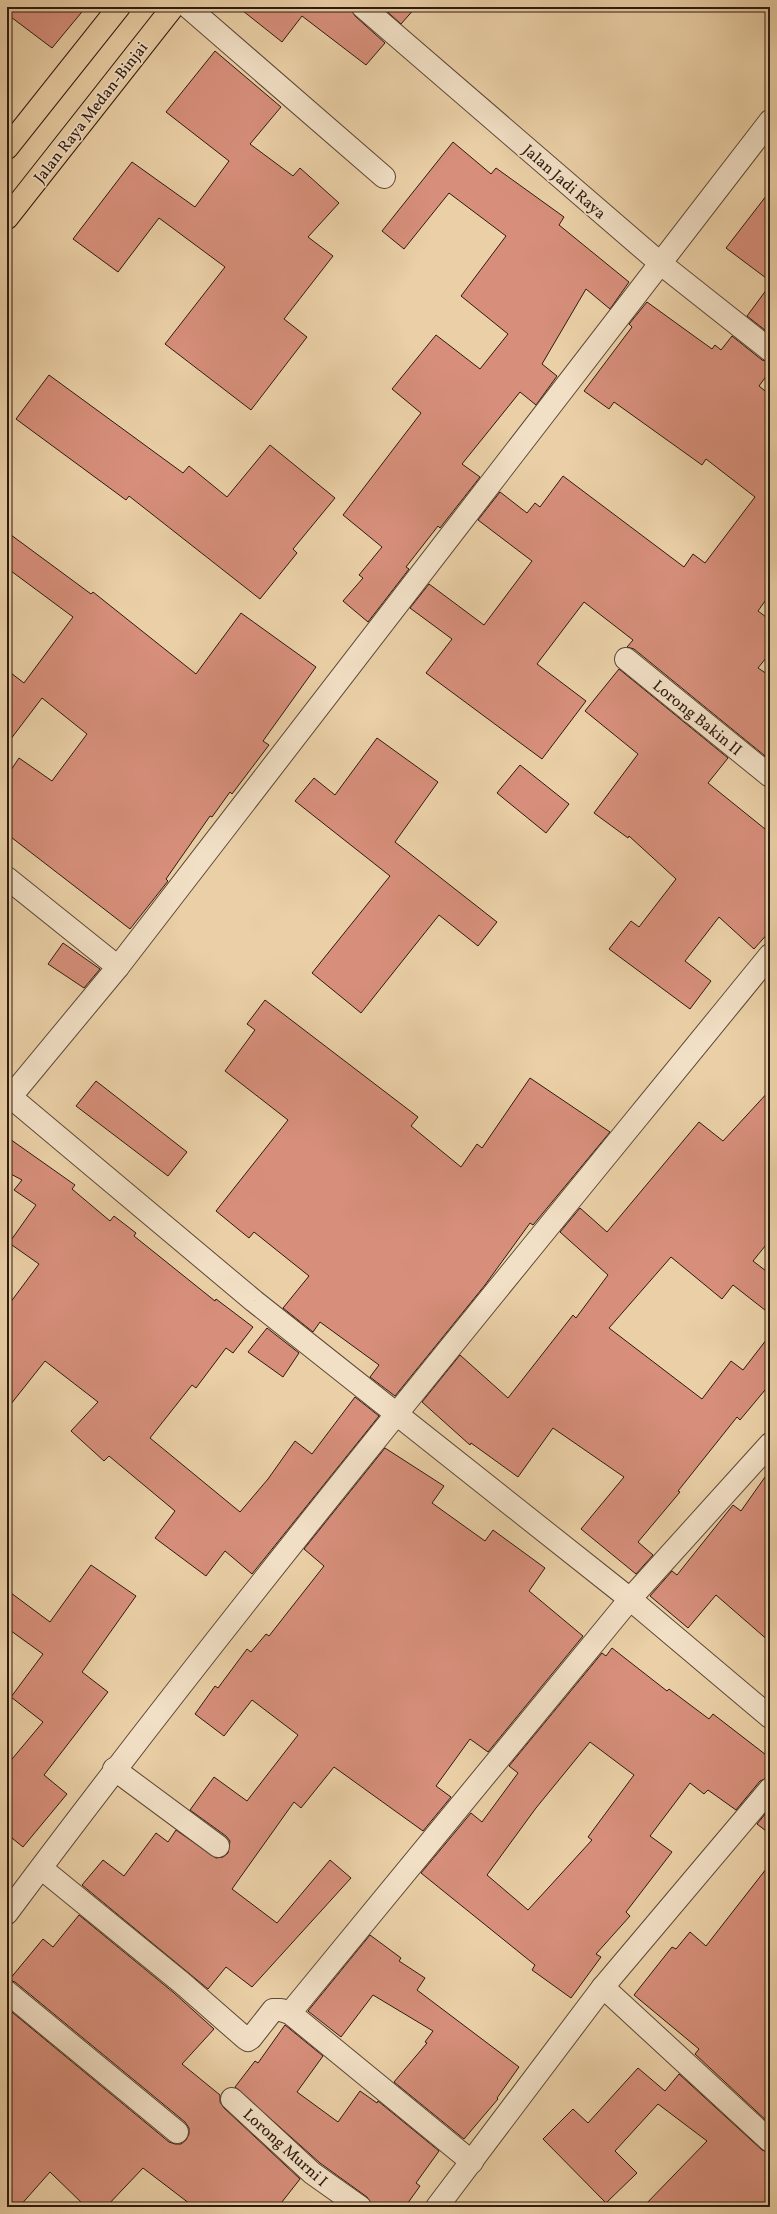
<svg xmlns="http://www.w3.org/2000/svg" width="777" height="2214" font-family="Vollkorn,serif">
	<style>
		.building { fill: #d78f7b; stroke: #2e1a10; fill-rule: evenodd }
		.lines { fill: none; stroke-linecap: round; stroke-linejoin: round }
		.minor-casing { stroke: #5d4836; stroke-width: 24 }
		.trunk-casing { stroke: #2e1a10; stroke-width: 24 }
		.minor { stroke: #f2e0c6; stroke-width: 22 }
		.trunk { stroke: #ebd0a7; stroke-width: 22 }
		.labels { text-anchor: middle; stroke-width: 3.5; stroke-linejoin: round; paint-order: stroke }
		.street-label { font-size: 16px; fill: #2e1a10; stroke: #f2e0c6 }
	</style>
	<rect width="100%" height="100%" fill="#ebd0a7"/>
	<filter id="stains"><feTurbulence type="fractalNoise" baseFrequency=".005" numOctaves="4"/><feColorMatrix values="0 0 0 0 .2 0 0 0 0 .09 0 0 0 0 .02 0 0 0 .5 -.17"/></filter>
	<radialGradient id="worn" r=".72"><stop offset=".6" stop-color="#630" stop-opacity="0"/><stop offset="1" stop-color="#630" stop-opacity=".3"/></radialGradient>
	<g class="building">
		<path d="M7,7h79l-34,41 -45,-34z"/>
		<path d="M238,7h113l4,9 30,27 -19,22 -64,-49 -20,26z"/>
		<path d="M382,7h34l-15,17z"/>
		<path d="M215,51l66,56 -31,37 43,32 7,-8 39,35 -31,34 25,19 -49,63 23,18 -56,73 -86,-66 60,-77 -66,-49 -41,54 -45,-33 59,-77 63,45 34,-46 -63,-49z"/>
		<path d="M453,142l38,32 5,-6 68,49 -5,8 70,57 -19,27 -24,-20 -44,75 15,12 -21,29 -16,-13 -58,72 18,13 -40,51 -2,-2 -32,41 3,2 -41,53 -25,-21 20,-23 -4,-3 23,-28 -39,-32 78,-102 -29,-24 44,-54 44,34 28,-35 -47,-38 45,-60 -57,-43 -45,56 -22,-18z"/>
		<path d="M770,191v90l-44,-33z"/>
		<path d="M770,285v49l-23,-18z"/>
		<path d="M647,302l65,47 3,-4 6,5 11,-14 30,24 8,2v9l-11,15 11,9v199l-12,17 12,9v33l-12,15 12,8v84l-136,-111 -7,-2 6,-7 -49,-38 -47,62 49,37 -44,58 -116,-86 26,-34 -42,-31 19,-24 55,41 48,-64 -54,-41 22,-28 27,21 8,-10 5,4 23,-31 121,91 9,-13 12,9 50,-66 -49,-38 -4,6 -88,-63 -5,7 -25,-18 48,-64 -3,-3z"/>
		<path d="M49,375l134,98 6,-7 38,31 43,-52 65,53 -42,51 4,4 -37,46 -131,-103 -3,4 -110,-81z"/>
		<path d="M7,532l84,62 2,-2 103,82 45,-61 75,54 -53,74 6,4 -37,49 -2,-2 -18,25 -2,-1 -44,63 2,2 -38,48 -123,-95v-58l12,-18 33,23 35,-47 -45,-36 -35,46v-74l17,13 49,-66 -66,-49z"/>
		<path d="M619,669l109,89 -20,25 62,50v98l-16,18 -35,-32 -34,44 26,20 -21,28 -81,-60 22,-28 8,6 37,-48 -47,-43 -1,2 -34,-25 44,-59 -53,-43z"/>
		<path d="M377,738l61,44 -43,60 102,80 -19,24 -39,-31 -78,98 -49,-40 78,-97 -95,-75 19,-23 21,17z"/>
		<path d="M520,765l49,39 -23,29 -49,-40z"/>
		<path d="M63,943l37,26 -16,19 -36,-24z"/>
		<path d="M265,1000l153,117 -7,9 50,41 16,-23 5,4 48,-70 80,54 -77,93 -3,-2 -45,62 -90,111 -25,-19 9,-12 -59,-43 -7,10 -30,-24 26,-32 -55,-44 -5,6 -33,-27 72,-91 -63,-49 30,-41 -8,-6z"/>
		<path d="M96,1081l91,71 -19,24 -92,-70z"/>
		<path d="M770,1090v150l-17,21 17,13v40l-37,-29 -11,14 -51,-42 -62,71 93,71 29,-38 12,9 27,-35v49l-30,36 -3,-3 -59,74 2,1 -42,50 15,13 -17,19 -55,-45 43,-52 -71,-49 -35,49 -47,-34 -1,2 -48,-43 38,-47 48,43 65,-83 3,3 32,-43 -48,-43 20,-24 27,24 92,-110 24,19z"/>
		<path d="M7,1137l68,48 -3,4 38,32 4,-5 22,17 -2,3 81,65 1,-2 37,28 -20,26 -7,-5 -30,40 -4,-3 -42,53 90,74 28,-33 27,-38 17,13 43,-57 24,19 -127,158 -27,-23 -19,25 -51,-38 20,-27 -66,-55 -5,5 -33,-30 27,-29 -53,-41 -38,48v-102l32,-43 -30,-21 27,-38 -22,-15 8,-10 -15,-8z"/>
		<path d="M267,1328l32,25 -16,24 -35,-25z"/>
		<path d="M385,1448l59,38 -12,17 53,38 8,-11 52,38 -16,23 54,45 -95,116 -18,-13 -34,47 15,11 -28,34 -89,-64 -33,41 -7,-6 -62,87 45,34 53,-63 21,18 -99,109 -26,-20 -18,22 -126,-104 21,-25 21,16 32,-43 12,9 8,-12 40,28 7,-1 5,-4 2,-12 -4,-5 -36,-26 24,-33 33,24 51,-66 -46,-35 -28,36 -29,-22 20,-28 3,2 29,-39 4,3 15,-18 3,2 55,-70 -20,-17z"/>
		<path d="M770,1470v172l-54,-47 -28,33 -38,-32 22,-25 5,4 56,-70 8,6z"/>
		<path d="M91,1565l45,31 -54,76 26,20 -64,83 23,19 -44,53 -16,-13v-69l36,-43 -32,-25 32,-43 -36,-26v-38l43,32z"/>
		<path d="M612,1648l55,43 2,-2 40,30 4,-5 57,44v19l-10,4 -24,29 -28,-20 -4,4 -14,-11 -40,53 22,16 -46,60 4,4 -34,38 5,3 -30,41 -39,-28 3,-5 -114,-92 50,-60 11,9 36,-49 -9,-7 93,-113 4,3zM590,1742l44,33 -46,62 4,3 -64,70 -41,-35 49,-67z"/>
		<path d="M770,1808v26l-13,-10z"/>
		<path d="M770,1864v260l-75,-70 4,-5 -65,-54 38,-48 4,2 14,-17 16,14z"/>
		<path d="M79,1915l95,78 40,36 -32,35 38,31v7l4,6 76,71 -22,28h-84l-51,-39 -37,39h-20l-36,-35 -31,35h-12v-199l162,134 6,2h6l5,-4 3,-6v-6l-4,-6 -170,-140 -6,-2 34,-41 10,8z"/>
		<path d="M370,1935l31,23 -2,3 26,17 -8,12 102,77 -22,31 1,1 -34,40 -70,-57 33,-39 -2,-1 8,-11 -60,-36 -32,42 -33,-26z"/>
		<path d="M285,2025l38,31 -26,36 41,30 22,-31 17,12 1,-2 61,50 -23,32 4,3 -15,21h-31l-7,-10 -47,-34 -85,-76 20,-26 3,2z"/>
		<path d="M638,2068l27,23 14,-17 83,76 8,3v54h-127l64,-66 -49,-37 -43,47 22,22 -31,30 -63,-64 30,-30 15,14z"/>
	</g>
	<g class="lines">
		<g class="minor-casing">
			<g id="minor">
				<path d="M188,7l196,170"/>
				<path d="M363,7l297,256 110,87"/>
				<path d="M626,659l144,117"/>
				<path d="M7,878l111,89"/>
				<path d="M7,1094l247,207 376,298 140,118"/>
				<path d="M7,1101l111,-134 652,-846"/>
				<path d="M114,1769l104,77"/>
				<path d="M41,1868l141,115 63,55 3,2 3,-2 22,-28h8l9,3 182,149"/>
				<path d="M7,1913c244,-327 506,-642 763,-958"/>
				<path d="M603,1987l167,154"/>
				<path d="M7,1992l170,140"/>
				<path d="M290,2013l340,-414 140,-155"/>
				<path d="M232,2099l80,74 48,34"/>
				<path d="M437,2207l166,-220 167,-198"/>
			</g>
		</g>
		<g class="trunk-casing">
			<g id="trunk">
				<path d="M7,148l112,-141"/>
				<path d="M7,218l166,-211"/>
			</g>
		</g>
		<use href="#minor" class="minor"/>
		<use href="#trunk" class="trunk"/>
	</g>
	<g class="labels">
		<g class="street-label">
			<text transform="translate(90 112) rotate(-52)" y="6">Jalan Raya Medan-Binjai</text>
			<text transform="translate(565 181) rotate(41)" y="6">Jalan Jadi Raya</text>
			<text transform="translate(698 717) rotate(39)" y="6">Lorong Bakin II</text>
			<text transform="translate(286 2147) rotate(42)" y="6">Lorong Murni I</text>
		</g>
	</g>
	<rect width="777" height="2214" fill="none" stroke="#ebd0a7" stroke-width="24"/>
	<rect x="8" y="8" width="761" height="2198" fill="none" stroke="#2e1a10" stroke-width="2"/>
	<rect x="12" y="12" width="753" height="2190" fill="none" stroke="#2e1a10"/>
	<rect width="100%" height="100%" filter="url(#stains)"/>
	<rect width="100%" height="100%" fill="url(#worn)"/>
</svg>
